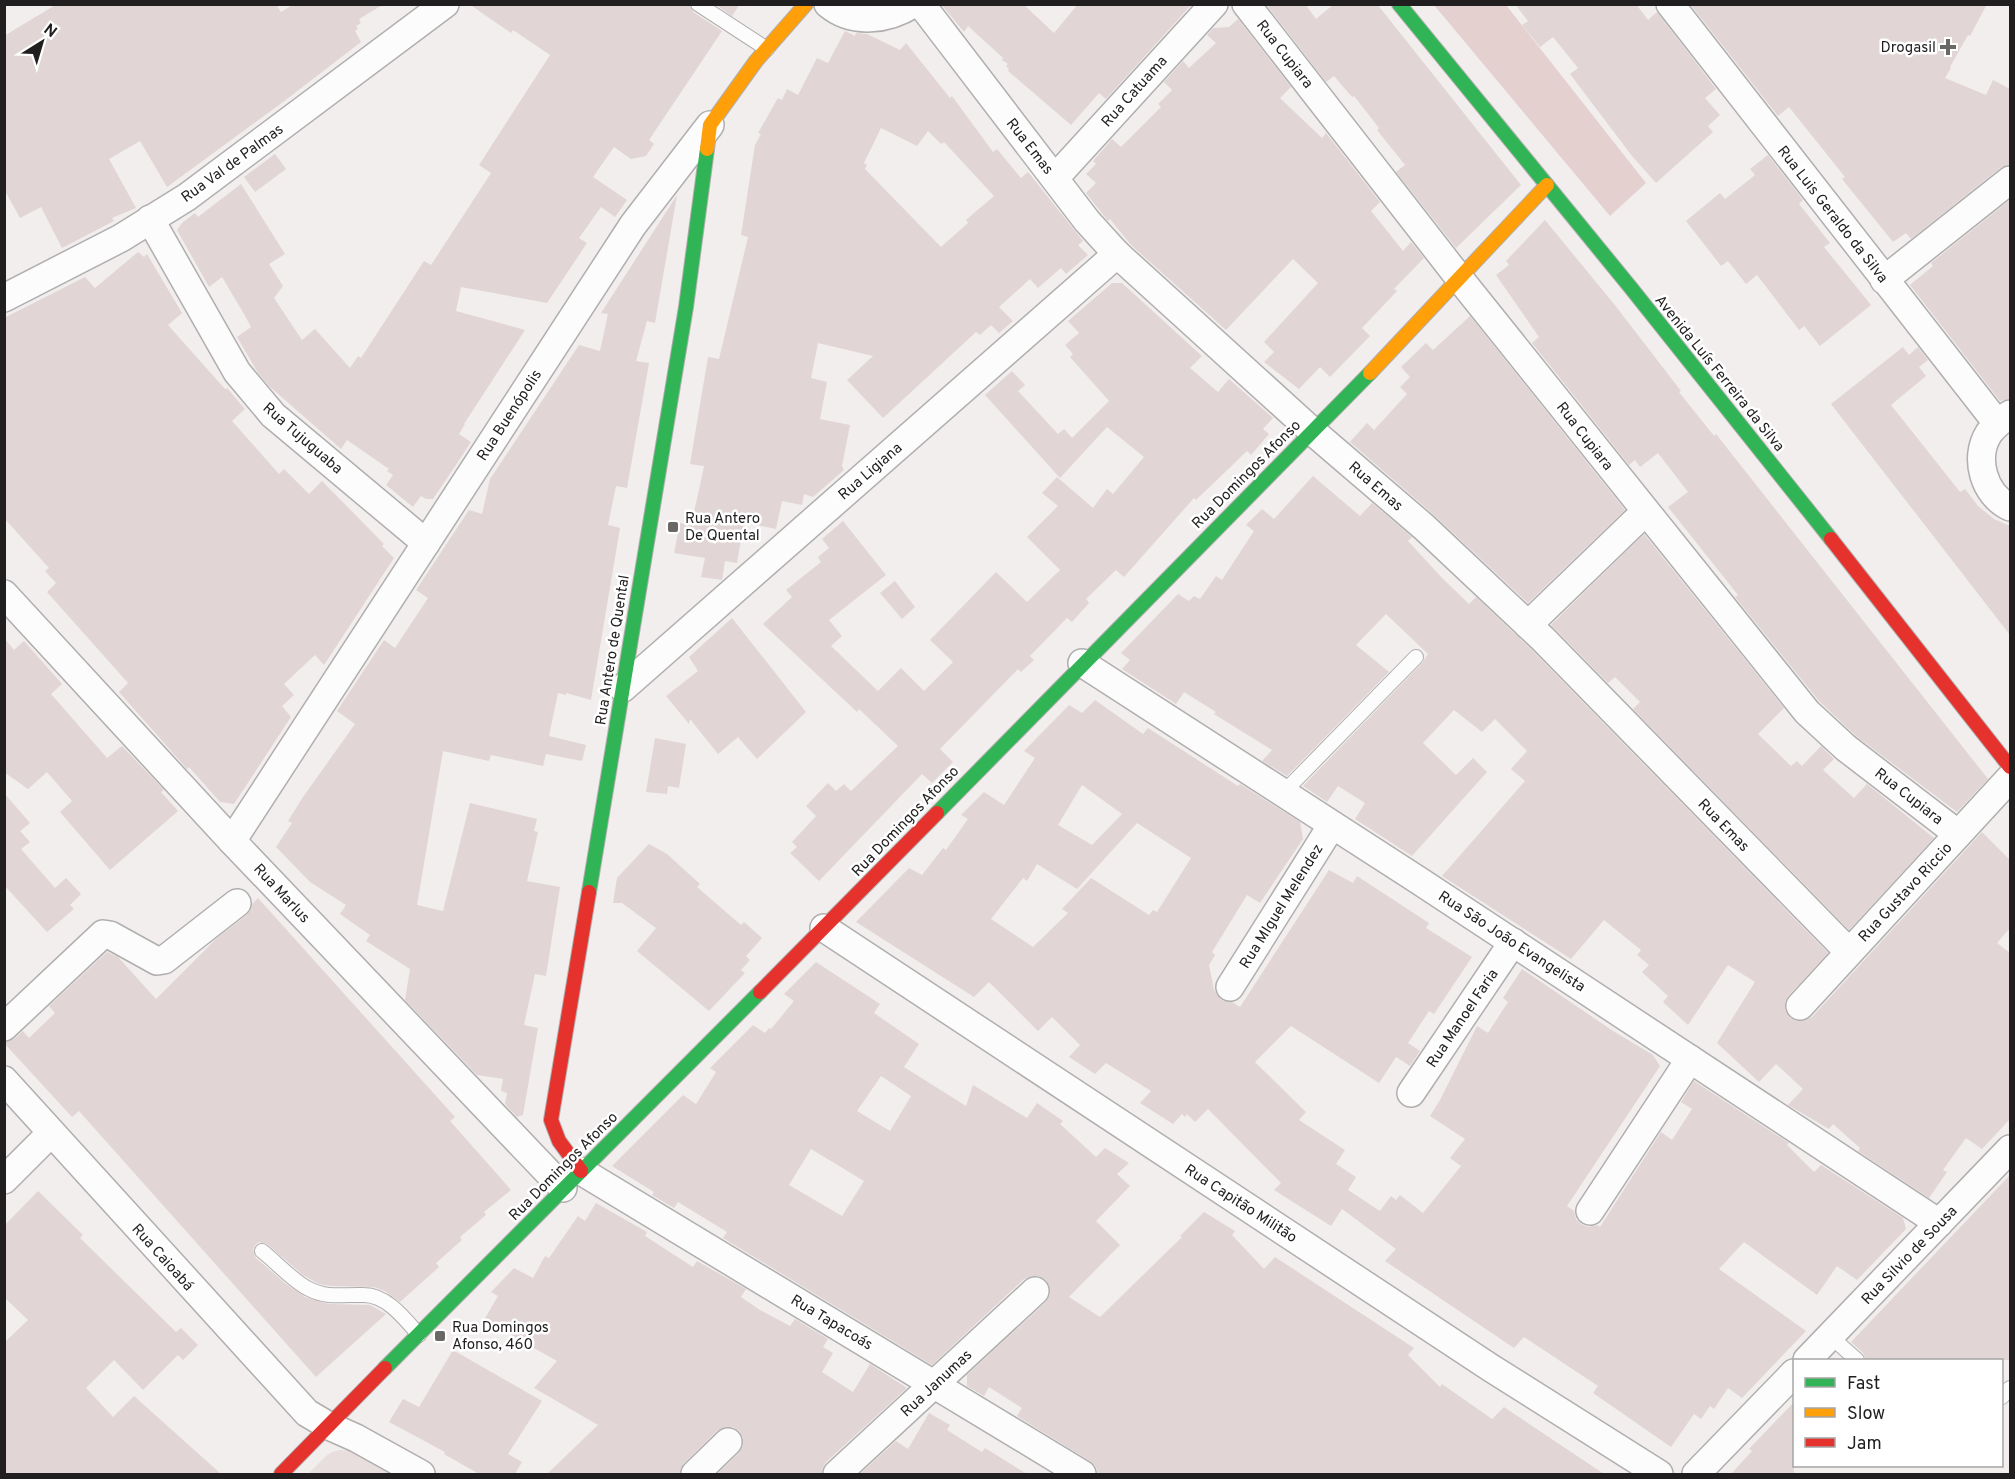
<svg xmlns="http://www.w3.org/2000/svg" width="2015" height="1479" font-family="Overpass,sans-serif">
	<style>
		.built { fill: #e8dede }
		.green { fill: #e5d0d0 }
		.building { fill: #e1d5d5; fill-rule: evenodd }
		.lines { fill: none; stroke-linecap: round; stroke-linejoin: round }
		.lane-casing { stroke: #b0aeae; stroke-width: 16 }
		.street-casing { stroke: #b0aeae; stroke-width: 30 }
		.fast-casing { stroke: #b0aeae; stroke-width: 16 }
		.slow-casing { stroke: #b0aeae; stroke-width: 16 }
		.jam-casing { stroke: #b0aeae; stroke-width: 16 }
		.lane { stroke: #fdfcfc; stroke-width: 14 }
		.street { stroke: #fdfcfc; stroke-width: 27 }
		.fast { stroke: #30b455; stroke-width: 14 }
		.slow { stroke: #ff9f0a; stroke-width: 14 }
		.jam { stroke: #e5322d; stroke-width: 14 }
		.poi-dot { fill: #6a6767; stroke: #fff; stroke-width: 2 }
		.labels { text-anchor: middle; stroke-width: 5; stroke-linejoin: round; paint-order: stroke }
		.poi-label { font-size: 15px; fill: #201e1e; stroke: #fff; text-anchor: start }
		.street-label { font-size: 15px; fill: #201e1e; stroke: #fff }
	</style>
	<rect width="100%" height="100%" fill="#f2eeee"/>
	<path class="built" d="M340,1450l12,1 41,23h-85l18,-18 6,-4z"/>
	<path class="green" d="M1434,5h72l140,178 -36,33z"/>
	<g class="building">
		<path d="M57,4h219l5,8 13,-8h90l-25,15 2,4 -5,3 2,3 -3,2 6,11 -78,60 -116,85 -27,-46 -31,18 27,49 -24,10 2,3 -52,27 -21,-41 -21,11 -16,-29v-153z"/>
		<path d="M469,4h220l4,8 29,19 -73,109 5,4 -8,12 -15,3 -17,-12 -21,30 34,23 -12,17 -14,-10 -22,31 8,5 -40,60 -86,-16 -5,24 69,19 -61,94h1l-6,10 12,8 -15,23 -23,34h-7l-5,-3 -8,11 -27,-22 7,-10 -6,-4 2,-2 -42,-29 -6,9 -72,-63 -11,-13 -21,-36 14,-10 -7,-13 -22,-37 -13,10 -32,-57 5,-7 13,-10 3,4 43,-33 44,70 -16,10 14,22 -9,12 28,42 13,-11 35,39 8,-12 3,2 63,-97 7,4 60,-92 -12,-8 71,-110 -37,-25 -2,3z"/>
		<path d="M715,4h25l-8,12z"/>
		<path d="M941,4h82l31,29 24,-29h114l-86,95 -7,-6 -28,32 -63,-54 1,-2 -3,-3 2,-2 -6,-4 1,-2 -35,-32 -4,6z"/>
		<path d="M1272,4h33l11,15 18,-15h43l144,181 -65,63 -60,-76 9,-7 -28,-35 2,-2 -25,-32 -2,1 -18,-21 -8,6 -58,-75z"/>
		<path d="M1515,4h121l12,16 9,-8 59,77 -11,9 15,17 -12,11 5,6 -57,51 -24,-27 -62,-82 8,-6 -25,-31 -13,10 -18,-22 6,-4z"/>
		<path d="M1690,4h297l-17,32 -2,-1 -18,32 1,1 -6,10 41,17 7,-15 17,9v76l-10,3 -89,71 -5,-6 -13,9 -51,-63 3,-2 -56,-70 -11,9z"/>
		<path d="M1238,19l53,68 -11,11 42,40 4,-5 54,69 -9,9 17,21 15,19 8,-9 13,16 -30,31 3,2 -35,37 8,8 -40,41 -10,-10 -21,22 -35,-27 10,-10 -10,-10 54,-59 -25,-24 -67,71 -95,-85 -21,-26 -2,2 -22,-28 10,-10 -10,-9 10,-10 -3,-3 19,-22 9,8 40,-40 -3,-3 14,-14 -8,-8 19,-21 6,7 27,-25 -9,-8 6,-7 16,-1z"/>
		<path d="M845,31l10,5 1,-3 11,1 33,16 6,-7 44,55 2,-2 41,56 4,-3 24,29 7,-6 55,69 -5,4 10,10 -22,19 -5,-6 -23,20 -8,-9 -31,28 14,14 -14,12 -8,-8 -11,10 -4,-3 -93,86 -36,-38 26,-24 -55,-13 -7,35 16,4 -7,37 30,6 -8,41 2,4 -31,27 -9,-3 -2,11 -20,-4 -6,28 -32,-7 -7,41 -12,-2 -3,19 -21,-3 4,-19 -31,-5 6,-30 11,2 8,-35 5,-24 -14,-2 18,-107 11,2 29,-122 -7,-2 14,-90 6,-11 -3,-1 20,-35 4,2 5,-11 11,6 19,-37 11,5zM881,128l36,18 11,-15 13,13 3,-2 50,54 -28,24 2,3 -27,24 -76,-78 2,-4 -3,-2z"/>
		<path d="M275,154l11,15 -31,23 -11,-15z"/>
		<path d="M1768,155l35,45 -4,4 31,39 -6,4 47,58 -51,41 -16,-20 -5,4 -42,-55 -11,9 -18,-23 -7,5 -35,-45 34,-28 5,6 30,-24 -5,-6z"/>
		<path d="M677,195l-22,128 -8,-2 -11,40 13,2 -22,125 -11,-2 -8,39 12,3 -29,172 -25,-7v2l-8,-2 -9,43 37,9 -4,16 -36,-7 -3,12 -52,-11 -2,6 -46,-10 -26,154 26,6 27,-108 67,16 -3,12 4,1 -11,49 33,6 -14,89 -11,-2 -11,51 14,3 -15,87 -6,2 -12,-13 2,-11 -6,-2 2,-12 -26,-4 -72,-75 5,-31 -44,-28 4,-6 -30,-21 6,-9 -36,-23 -34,-35 16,-24 -4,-2 15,-24 52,-73 -18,-13 47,-71 11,8 33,-50 -12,-8 53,-80 13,4 8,-35 89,-134 21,6 8,-37 -7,-1z"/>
		<path d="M2010,200v199l-10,2 -90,-116 23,-19 -2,-3z"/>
		<path d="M1545,220l69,84 67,87 -2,1 35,44 2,-2 272,345 -31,33 -101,-76 -37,-35 -84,-104 3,-2 -70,-88 20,-15 -30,-39 -18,14 -5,-7 -6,5 -97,-122 7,-6 -43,-62 13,-10 -3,-4z"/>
		<path d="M138,252l6,5 3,-3 35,59 -14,12 57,64 2,-1 18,21 -13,12 47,53 5,-5 25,25 13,-13 62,63 -2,2 12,12 -70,107 -9,-10 -31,29 10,11 -12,11 9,11 -57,87 -14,-2 -31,-35 -2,2 -68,-77 9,-9 -81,-91 9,-9 -11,-12 4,-3 -45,-50v-200l81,-41 10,11z"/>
		<path d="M1112,283h10l80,73 -12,12 28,24 11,-13 44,39 -10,11 6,5 -18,21 -4,-4 -51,49 -2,-2 -70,79 -8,-7 -30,29 3,4 -17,19 -5,-4 -37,38 4,4 -13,12 -3,-3 -78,80 13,13 -21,21 -10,-9 -103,107 -29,-28 7,-6 -5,-5 24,-26 -10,-10 22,-23 8,8 8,-7 7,7 47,-45 -39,-37 -2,3 -94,-88 29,-27 -6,-7 35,-28 -3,-5 11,-9 -7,-9 21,-18 43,54 -57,45 13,16 -11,10 47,45 23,-23 23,23 29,-29 -23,-22 66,-68 31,30 33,-32 -33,-33 31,-31 -16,-13 15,-16 36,31 14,-19 6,5 31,-37 -37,-30 -47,51 -75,-83 27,-24 13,14 -7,6 40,43 6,-5 8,9 37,-37 -39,-44 3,-3 -8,-9 14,-12 -11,-12z"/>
		<path d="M1470,316l155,194 -97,93 -94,-88 -84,-73 17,-19 7,7 33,-36 -7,-7 10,-10 -9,-10 25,-24 7,7z"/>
		<path d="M1903,347l6,8 9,-8 10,13 -9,7 7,9 -35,29 69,87 5,-3 13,17 16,13 16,7v109l-179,-231z"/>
		<path d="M1313,476l47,40 12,-13 40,34 -4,4 35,38 26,25 7,-7 56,53 296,303 -40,43 -3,6v8l5,8 6,3h8l8,-4 170,-185 28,28v68l-13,15 13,10v166l-28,30 -16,-11 -23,32 4,2 -18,26 -71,-47 2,-3 -27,-24 -4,5 -41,-24 15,-16 -27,-25 -17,18 -42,-39 38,-61 -27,-17 -40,60 -25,-23 5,-6 -26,-24 7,-7 -12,-10 4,-5 -37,-30 -33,39 -129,-83 83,-95 -14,-12 16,-18 -32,-32 -13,13 -28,-22 -31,33 33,32 17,-17 14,14 -75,84 -57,-37 10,-16 -27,-17 -11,16 -24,-16 119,-123 6,-9 -42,-40 -30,31 33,27 -102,104 -25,-15 10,-11 -58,-36 2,-2 -32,-20 -8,12 -54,-35 8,-9 -9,-7 57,-59 11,7 5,-5 6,3 16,-23 6,4 32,-49 -8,-6 16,-16 12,10z"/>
		<path d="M1644,534l140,174 -26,26 33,32 6,-5 5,5 19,-20 13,13 -11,11 31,28 13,-14 67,54 -85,92 -216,-221 7,-7 -25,-25 -7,6 -57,-58z"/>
		<path d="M895,581l20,26 -13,12 -22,-26z"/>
		<path d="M732,618l74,94 -49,47 -19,-22 -20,17 -28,-35 -1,5 -23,-28 32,-25 -9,-14z"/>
		<path d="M4,638l10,12 10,-9 38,43 -11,10 56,64 15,-12 42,44 -3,2 17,19 -68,59 -50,-58 12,-11 -25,-29 -19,17 -24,-17z"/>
		<path d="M1095,700l48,34 5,-6 90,58 2,-2 60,38 3,17 -43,64 -13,-8 -35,57 3,3 -6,10 5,25 7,10 11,2 8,5 89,-137 24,13 4,-7 72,47 -3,5 46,29 -38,57 -5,-3 -21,32 12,8 -10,15 -14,-9 -17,26 -88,-57 -36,36 51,50 -7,8 46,30 -9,14 20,13 -8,13 32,21 11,-15 5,4 4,-5 23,18 38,-47 -11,-8 15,-19 -35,-23 10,-16 37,-74 11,7 20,-31 -5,-4 19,-29 91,62 40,24 7,11 -93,140 7,5 2,8 5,5 7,3 9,-2 3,2 61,-95 11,8 20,-31 -11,-7 13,-21 95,62 -2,2 27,27 7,-7 82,53 3,11 -49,51 -20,-14 -20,29 -73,-53 -25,27 87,62 -64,67 -14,-10 -14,21 -4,-3 -9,13 -7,-5 -23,33 -78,-54 5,-7 -74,-49 -10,11 -129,-87 11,-12 -54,-40 -11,17 -57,-36 7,-7 -73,-74 -13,13 -8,-8 -2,3 -3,-3 -9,10 -33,-21 11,-12 -45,-28 -11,11 -26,-17 11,-12 -28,-28 -14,14 -49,-49 -15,15 -118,-75 53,-54 13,7 21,-27 3,2 22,-31 -7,-4 23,-23 20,13 31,-47 -11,-7 45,-46 13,8zM1082,785l40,29 -30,31 -34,-20zM1137,823l54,35 -34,54 -4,-2 -4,5 -58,-37 -29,31 6,4 -35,34 -42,-28 32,-41 4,3 10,-17 40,25z"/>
		<path d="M655,738l31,6 -7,44 -11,-2 -1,8 -21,-2z"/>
		<path d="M4,793l26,30 -10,8 10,11 -9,7 34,39 11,-10 15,16 -11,11 4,4 -27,23 -43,-47z"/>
		<path d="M649,844l18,10 33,30 -3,3 44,38 3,-3 18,16 -16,18 4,4 -9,10 4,3 -36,38 -72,-60 19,-23 -34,-25h-9l4,-25z"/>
		<path d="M258,898l197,219 -5,4 61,69 -27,22 2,3 -26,22 2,3 -26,23 3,4 -39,35 -15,-11 -11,-4 -43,-1 -12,-2 -16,-9 -36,-31 -8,-2 -4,3 -2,5 3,8 30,26 19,13 24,7 41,1 16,9 -70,63 -237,-266 -7,6 -68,-74 10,-4 9,-8 6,7 26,-25 -6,-7 58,-54 11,5 38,42 61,-61 30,-23 4,-6 1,-5z"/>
		<path d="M816,962l64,42 -6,9 45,31 -15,23 62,39 7,-21 54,33 10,-15 26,18 -3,3 36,33 9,-9 24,15 -12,11 13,12 -34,35 24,24 -51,52 31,20 82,-80 -2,-1 24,-24 31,19 -3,4 32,34 11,-12 139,91 -6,7 32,32 2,-3 50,35 12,-12 100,67h-506l-2,-7 -6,-6 -73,-45 5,-8 -33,-21 -5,9 -17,-10v-11l79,-73 4,-7v-7l-4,-8 -7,-4h-7l-8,3 -92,86 -209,-127 4,-6 -49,-30 -4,6 -22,-13 2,-3 -42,-26 71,-71 13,9 20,-32 -6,-4 43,-43 12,8 4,-5 2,1 23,-28 -10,-7zM881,1076l30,20 -21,35 -33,-20zM811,1149l53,32 -22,35 -53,-31z"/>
		<path d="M2010,1175v185h-144l-3,-7 -12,-11z"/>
		<path d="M38,1191l45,44 -3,3 96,94 5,-4 17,17 -15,15 -5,-5 -35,35 -29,-30 -28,28 27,29 21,-21 87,78h-217v-131l24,-23 -24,-23v-71z"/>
		<path d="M596,1203l51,29 -2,4 48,31 4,-6 49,28 -5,8 19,13 30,16 5,-7 33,20 -5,8 10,6 -11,19 31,20 17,-28 37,24 -81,74 -4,7v5h-105l22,-21 4,-7v-8l-4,-7 -6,-4h-8l-8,4 -33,32 -4,11h-133l51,-49 -64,-37 23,-27 -73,-41 14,-24 -7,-4 23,-24 19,10 12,-22 4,2 29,-42 7,5z"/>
		<path d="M453,1350l89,51 -34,53 14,8 -7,12h-36l-35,-20 1,-2 -56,-30 14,-23 16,8z"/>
		<path d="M1794,1402v72h-63l21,-23 -3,-2z"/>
		<path d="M929,1413l21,12 -3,5 35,22 3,-4 42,26h-167l36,-33 12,8z"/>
	</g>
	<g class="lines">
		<g class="lane-casing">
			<g id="lane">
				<path d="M698,4l69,45"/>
				<path d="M1283,793l133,-136"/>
				<path d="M262,1251c13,10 33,32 47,38 19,10 36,5 55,6 23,0 41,24 55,40"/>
				<path d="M1830,1336l27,24"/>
				<path d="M2002,1397l8,-9"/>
			</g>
		</g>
		<g class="street-casing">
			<g id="street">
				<path d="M828,4c25,21 60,16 85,0"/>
				<path d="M921,4l166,217 30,33 195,177 112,96 119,112 306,313"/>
				<path d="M1246,4l214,275 347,433 39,36 112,86"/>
				<path d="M1670,4l327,419"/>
				<path d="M1055,178l159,-174"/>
				<path d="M150,219l87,153 36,43 153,128"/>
				<path d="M1884,280l126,-100"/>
				<path d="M4,298l117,-60 66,-41 258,-193"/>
				<path d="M2010,414c-8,6 -15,11 -21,19 -16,25 -5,62 21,74"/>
				<path d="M4,594l228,247 331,347"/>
				<path d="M1528,625l117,-113"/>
				<path d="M1082,663l336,217 521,343"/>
				<path d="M623,688l494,-434"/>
				<path d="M232,841l401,-616 77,-100"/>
				<path d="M824,928l667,440 168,106"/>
				<path d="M1230,987l102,-162"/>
				<path d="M1800,1006l210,-228"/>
				<path d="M4,1027l99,-93 7,1 47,26 7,-1 73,-57"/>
				<path d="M4,1080l303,333 22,13 27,12 65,36"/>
				<path d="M1411,1093l102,-151"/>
				<path d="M581,1171l501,303"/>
				<path d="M4,1180l47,-47"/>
				<path d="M1590,1211l100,-152"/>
				<path d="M1807,1360l203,-211"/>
				<path d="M695,1474l33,-32"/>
				<path d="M837,1474l198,-183"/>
				<path d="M1696,1474l98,-101"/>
			</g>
		</g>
		<g class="fast-casing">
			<g id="fast">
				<path d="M1399,4l232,284 200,251"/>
				<path d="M937,813l433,-440"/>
				<path d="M589,892l97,-585 21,-158"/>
				<path d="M385,1368l375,-376"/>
			</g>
		</g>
		<g class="slow-casing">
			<g id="slow">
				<path d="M707,149l3,-24 46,-64 50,-57"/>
				<path d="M1370,373l177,-188"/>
			</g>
		</g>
		<g class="jam-casing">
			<g id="jam">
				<path d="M1831,539l179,228"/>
				<path d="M760,992l177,-179"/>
				<path d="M581,1171l-22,-30 -8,-21 38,-228"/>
				<path d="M281,1474l104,-106"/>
			</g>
		</g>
		<use href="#lane" class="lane"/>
		<use href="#street" class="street"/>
		<use href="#fast" class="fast"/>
		<use href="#slow" class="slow"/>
		<use href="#jam" class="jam"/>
	</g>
	<g class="poi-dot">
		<path d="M1945 38h6v6h6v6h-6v6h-6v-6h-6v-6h6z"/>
		<rect x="667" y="521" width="12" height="12" rx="3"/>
		<rect x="434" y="1330" width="12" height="12" rx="3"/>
	</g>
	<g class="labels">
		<g class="poi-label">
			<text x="1936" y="52" text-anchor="end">Drogasil</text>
			<text x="685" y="523">Rua Antero<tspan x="685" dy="17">De Quental</tspan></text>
			<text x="452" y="1332">Rua Domingos<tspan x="452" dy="17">Afonso, 460</tspan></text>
		</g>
		<g class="street-label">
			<text transform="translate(1285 54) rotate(52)" y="5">Rua Cupiara</text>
			<text transform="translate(1134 91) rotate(-48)" y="5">Rua Catuama</text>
			<text transform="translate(1030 146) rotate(52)" y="5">Rua Emas</text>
			<text transform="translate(232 163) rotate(-36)" y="5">Rua Val de Palmas</text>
			<text transform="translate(1833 214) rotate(52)" y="5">Rua Luis Geraldo da Silva</text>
			<text transform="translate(1720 373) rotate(51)" y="5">Avenida Luís Ferreira da Silva</text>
			<text transform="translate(509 415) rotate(-57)" y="5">Rua Buenópolis</text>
			<text transform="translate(1585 436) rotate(52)" y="5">Rua Cupiara</text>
			<text transform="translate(303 438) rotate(41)" y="5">Rua Tujuguaba</text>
			<text transform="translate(870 471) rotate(-41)" y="5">Rua Ligiana</text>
			<text transform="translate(1246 474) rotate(-45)" y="5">Rua Domingos Afonso</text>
			<text transform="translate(1376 486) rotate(41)" y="5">Rua Emas</text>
			<text transform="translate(612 650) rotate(-81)" y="5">Rua Antero de Quental</text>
			<text transform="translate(1909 796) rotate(38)" y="5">Rua Cupiara</text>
			<text transform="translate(905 821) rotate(-46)" y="5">Rua Domingos Afonso</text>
			<text transform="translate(1724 825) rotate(46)" y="5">Rua Emas</text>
			<text transform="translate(1905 892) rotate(-47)" y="5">Rua Gustavo Riccio</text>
			<text transform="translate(282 893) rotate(47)" y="5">Rua Marlus</text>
			<text transform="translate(1281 906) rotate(-58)" y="5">Rua MIguel Melendez</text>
			<text transform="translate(1512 941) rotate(33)" y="5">Rua São João Evangelista</text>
			<text transform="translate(1462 1018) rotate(-56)" y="5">Rua Manoel Faria</text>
			<text transform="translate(563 1166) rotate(-45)" y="5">Rua Domingos Afonso</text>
			<text transform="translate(1241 1203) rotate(33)" y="5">Rua Capitão Militão</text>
			<text transform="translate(1909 1255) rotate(-46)" y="5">Rua Silvio de Sousa</text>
			<text transform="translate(163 1257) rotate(48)" y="5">Rua Caioabá</text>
			<text transform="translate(832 1322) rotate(31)" y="5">Rua Tapacoás</text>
			<text transform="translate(936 1383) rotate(-43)" y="5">Rua Janumas</text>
		</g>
	</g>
	<rect width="2015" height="1479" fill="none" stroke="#201e1e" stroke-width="12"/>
	<rect x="1793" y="1359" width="210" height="108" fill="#ffffff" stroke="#a6a5a5" stroke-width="1.5"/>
	<rect x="1805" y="1378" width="30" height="9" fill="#30b455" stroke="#a6a5a5" stroke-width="1.5"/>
	<text x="1847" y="1389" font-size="18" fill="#201e1e">Fast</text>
	<rect x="1805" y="1408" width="30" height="9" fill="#ff9f0a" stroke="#a6a5a5" stroke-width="1.5"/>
	<text x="1847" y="1419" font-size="18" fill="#201e1e">Slow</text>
	<rect x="1805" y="1438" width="30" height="9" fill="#e5322d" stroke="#a6a5a5" stroke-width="1.5"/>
	<text x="1847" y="1449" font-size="18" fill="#201e1e">Jam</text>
	<g transform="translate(42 42) rotate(37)" stroke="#ffffff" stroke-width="4.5" paint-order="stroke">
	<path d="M0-4.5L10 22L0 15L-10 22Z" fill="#201e1e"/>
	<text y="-9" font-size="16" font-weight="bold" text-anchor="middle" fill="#201e1e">N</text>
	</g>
</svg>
